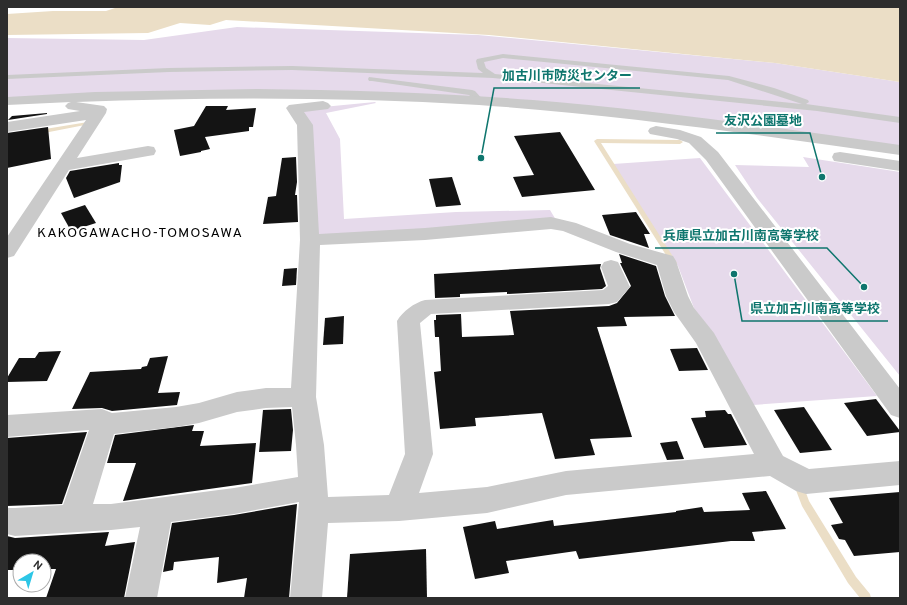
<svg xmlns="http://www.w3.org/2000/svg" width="907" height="605" viewBox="0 0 907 605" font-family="Overpass,'Noto Sans JP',sans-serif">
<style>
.green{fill:#e6daeb}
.water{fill:#ebdec6}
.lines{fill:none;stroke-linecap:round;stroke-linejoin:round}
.stream{fill:#ebdec6;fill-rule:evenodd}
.building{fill:#141414}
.service{fill:#cacaca;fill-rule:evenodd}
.minor{fill:#cacaca;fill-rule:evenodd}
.labels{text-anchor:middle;stroke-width:4;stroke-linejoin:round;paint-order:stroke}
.quarter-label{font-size:14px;letter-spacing:1px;fill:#000;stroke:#fff}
.leader{fill:none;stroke:#0f766e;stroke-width:1.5}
.callout-dot{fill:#0f766e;stroke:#fff;stroke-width:1.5}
.callout-label{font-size:13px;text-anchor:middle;font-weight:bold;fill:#0f766e;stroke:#fff;stroke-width:4;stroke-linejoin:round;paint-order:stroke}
</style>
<rect width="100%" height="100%" fill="#fff"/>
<!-- green -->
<g class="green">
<path d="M237 27 478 35 775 63 900 82V147L445 96 7 98V38L144 40Z"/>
<path d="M375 102 376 103 326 113 340 139 344 219 456 212 550 210 556 220 318 237 302 109Z"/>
<path d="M803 157 900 172V376L757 198 735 165 809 167Z"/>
<path d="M700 158 877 396 753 405 697 316 678 266 613 164Z"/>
</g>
<!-- water -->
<path class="water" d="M118 7H900V82L775 63 489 35 226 20 210 25 180 23 148 33 7 35V14L53 11H106Z"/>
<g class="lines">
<!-- stream -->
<g class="stream">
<path d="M88 122H90V124L39 134 36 132 39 130Z"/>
<path d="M597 139 680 140 683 142 680 144 601 143 677 263 676 264H672L671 263 594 141Z"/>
<path d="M799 481 802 482 809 501 856 577 870 594 871 598H860L848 583 802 506 794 485 796 482Z"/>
</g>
</g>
<!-- building -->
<g class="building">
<path d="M206 106H228L226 110 256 108 253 127H249V131L205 137 210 149 201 151V152L180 156 174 130 194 126Z"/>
<path d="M47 113V114L8 120 12 116Z"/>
<path d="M48 127 51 159 7 168V133Z"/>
<path d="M560 132 595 190 522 197 513 177 534 175 514 136Z"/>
<path d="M296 157 297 182 295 195H297L298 222 263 224 268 197 276 196 282 158Z"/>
<path d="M119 163V165H122L120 182 74 198 66 178 70 171Z"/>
<path d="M452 177 461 205 436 207 429 179Z"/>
<path d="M85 205 96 223 71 231 61 213Z"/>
<path d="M636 212 650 234H644L649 248 610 235 602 215Z"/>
<path d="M619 254 656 266 665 296 675 316 624 317 627 326 597 327 632 437 590 439 595 455 555 459 542 413 475 418 476 426 440 429 434 372 441 371 439 337H435L434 320H436V315L461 314 462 337 514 335 510 311 609 306 617 303 631 286 620 263H622Z"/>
<path d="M601 264 600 268 606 286 602 289 507 294V292L460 294V297L435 298 434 274Z"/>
<path d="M297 268 296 285 282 286 284 269Z"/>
<path d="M344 316 343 344 323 345 325 318Z"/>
<path d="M697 348 708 370 679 371 670 349Z"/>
<path d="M61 351 47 381 7 382V378L19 358H35L39 352Z"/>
<path d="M168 356 158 393 180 392 177 405 112 411 102 408 72 409 90 372 141 369 142 367 147 366 150 358Z"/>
<path d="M876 399 900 431V432L867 436 844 403Z"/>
<path d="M804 407 832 450 800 453 774 410Z"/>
<path d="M291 409 293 430 291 451 259 452 263 410Z"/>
<path d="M725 410 728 414H731L747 445 704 448 691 418 706 417 705 411Z"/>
<path d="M194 425 192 431H204L200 446 256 443 252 483 123 501 136 463H107L115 435Z"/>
<path d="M87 432 62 504 7 506V438Z"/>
<path d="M677 441 684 459 667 460 660 443Z"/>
<path d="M766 491 786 529 752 532 755 541H731L579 559 576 551 506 561 509 573 475 579 463 527 495 521 497 529 553 520 554 526 676 512V511L702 507 704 512 750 510 742 493Z"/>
<path d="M900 492V552L854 556 845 540 839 539 831 525 843 523 829 498Z"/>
<path d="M297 504 289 598H244L247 578 217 583 219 557 174 562 173 570 163 572 172 523 234 515Z"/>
<path d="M109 532 105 546 135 542 124 598H46L56 569H44V561H20V570H7V536L15 538Z"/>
<path d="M426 549 427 598H347L350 554Z"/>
</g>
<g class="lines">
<!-- service -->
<g class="service">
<path d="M503 54 729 76 774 88 808 100 809 102 806 104 900 117V123L817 111 493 78 292 70 169 72 7 79V75L169 68 292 66 483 73 478 69 476 61 477 59ZM503 58 728 80 802 104 495 74 486 68 484 62Z"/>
<path d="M369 77 472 90 475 91 484 101 480 104 477 103 469 95 372 81H369L368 79Z"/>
</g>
<!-- minor -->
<g class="minor">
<path d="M257 89C349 90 441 93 533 100 656 110 778 128 900 145V155C760 135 620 115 479 105 345 97 210 97 76 102L104 106 107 109 106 113 77 158 148 146 154 147 156 151 154 155 148 156 69 170 14 256 7 258V237L86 120 7 132V122L80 111 68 109 65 106 68 103 71 102 7 105V97L95 92Z"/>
<path d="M323 101 328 103 331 106 328 109 304 112 313 125 319 234 425 228 551 217 576 223 630 244 673 256 676 261 688 296 694 308 714 333 783 456 809 469 900 461V485L806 494 796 491 770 476 566 495 487 513 399 521 328 523 322 598H290L299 502 234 514 171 522 157 598H125L140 527 111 530 15 536 7 534V508H15L63 505 89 430 7 437V415L102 409 112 413 176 407 199 403 237 392 266 388H291L300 240 297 125 286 108 289 105ZM551 229 563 231 616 252 657 265 666 296 674 312 696 343 754 454 566 471 487 487 419 493 433 454 420 323 431 314 609 304 617 302 630 287 618 262 611 260 604 262 601 267 608 286 603 290 425 300C414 303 403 311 397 321L405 454 389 495 328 497 324 445 316 397 320 245 425 240ZM292 407 296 445 298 477 234 488 111 504H93L114 434 176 427 199 423 237 412 266 408Z"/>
<path d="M656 126 680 130 701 137 718 152 900 389V418L891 415 706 160 689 143 677 139 650 134 648 131 650 128Z"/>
<path d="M840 152 900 161V171L834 161 832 157 834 153Z"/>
</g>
</g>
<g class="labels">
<!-- quarter labels -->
<g class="quarter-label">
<text x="140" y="237">KAKOGAWACHO-TOMOSAWA</text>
</g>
</g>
<!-- callouts -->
<path class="leader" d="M481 158L494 88H640M822 177L810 133H716M864 287L827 248H655M734 274L742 321H888"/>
<g class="callout-dot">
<circle cx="481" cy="158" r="4"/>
<circle cx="822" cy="177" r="4"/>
<circle cx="864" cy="287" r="4"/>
<circle cx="734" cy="274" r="4"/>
</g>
<g class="callout-label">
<text x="567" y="80">加古川市防災センター</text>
<text x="763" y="125">友沢公園墓地</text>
<text x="741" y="240">兵庫県立加古川南高等学校</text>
<text x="815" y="313">県立加古川南高等学校</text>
</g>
<!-- border -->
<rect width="907" height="605" fill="none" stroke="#2d2d2d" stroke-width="16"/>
<!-- north arrow -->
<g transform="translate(32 573) rotate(38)"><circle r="19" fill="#ffffff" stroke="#ababab"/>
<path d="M0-3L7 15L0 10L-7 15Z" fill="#2dc6e6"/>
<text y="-6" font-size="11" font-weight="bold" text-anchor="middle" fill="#2d2d2d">N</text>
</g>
</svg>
